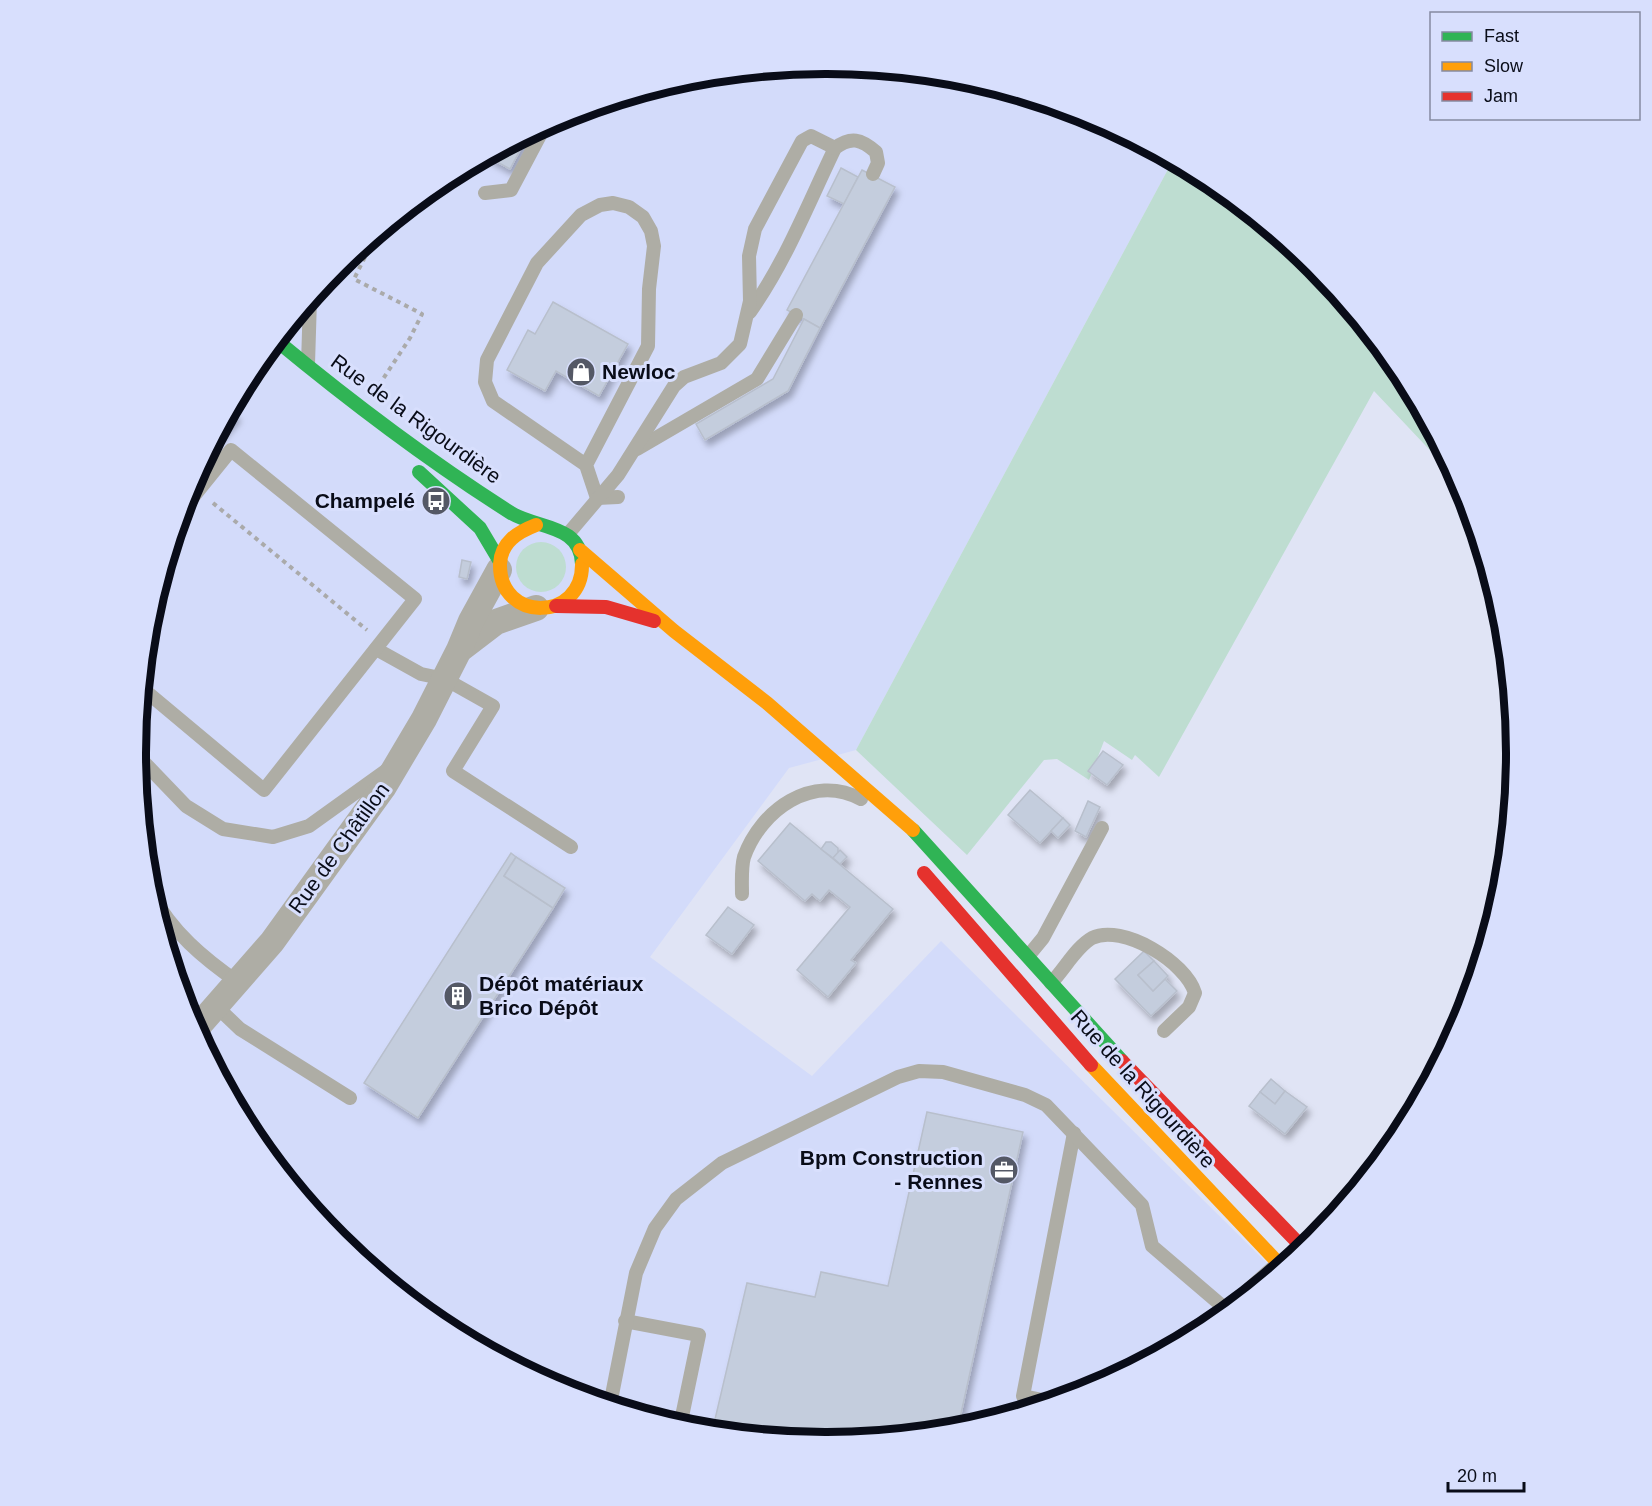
<svg xmlns="http://www.w3.org/2000/svg" width="1652" height="1506" viewBox="0 0 1652 1506" font-family="Helvetica,sans-serif">
<style>
.built{fill:#d3dbfa}
.green{fill:#beddd1}
.building{fill:#c4cddd;stroke:#b8bfcc;stroke-width:1.5;filter:url(#shadow)}
.lines{fill:none;stroke-linecap:round;stroke-linejoin:round}
.path{stroke:#aaa;stroke-width:4;stroke-dasharray:4.5 4.5;stroke-linecap:butt}
.lane{stroke:#aeada5;stroke-width:14}
.street{stroke:#aeada5;stroke-width:26}
.fast{stroke:#30b455;stroke-width:14}
.slow{stroke:#ff9f0a;stroke-width:14}
.jam{stroke:#e5322d;stroke-width:14}
.labels{text-anchor:middle;stroke-width:6;stroke-linejoin:round;paint-order:stroke}
.poi-label{font-size:21px;font-weight:bold;fill:#090c18;stroke:#d8dffd;text-anchor:start}
.street-label{font-size:21px;fill:#090c18;stroke:#d8dffd}
.rim{fill:none;stroke:#090c18;stroke-width:8}
</style>
<defs>
<filter id="shadow"><feDropShadow dx="3.5" dy="6" stdDeviation="3" flood-color="#0004"/></filter>
</defs>
<rect width="100%" height="100%" fill="#e0e4f5"/>
<!-- built -->
<path class="built" d="M826 63 961 76 1090 116 1173 160 856 750 789 768 650 957 812 1076 941 941 1276 1272 1209 1327 1090 1391 960 1430 826 1443 691 1430 562 1390 442 1327 338 1241 252 1136 188 1017 149 887 136 753 149 618 189 489 252 369 338 265 443 179 562 115 692 76Z"/>
<!-- green -->
<g class="green">
<path d="M1173 160C1264 208 1339 286 1399 368 1420 398 1441 447 1459 481L1374 391 1159 777 1135 755 1132 760 1104 741 1089 780 1057 759 1044 760 967 855 856 750Z"/>
<circle cx="541" cy="567" r="25"/>
</g>
<!-- building -->
<g class="building">
<path d="M529 133 510 169 486 156Z"/>
<path d="M841 168 858 177 844 204 827 196Z"/>
<path d="M862 170 895 187 820 328 787 310Z"/>
<path d="M553 302 628 344 599 396 556 371 545 391 507 370 528 330 535 334Z"/>
<path d="M804 319 820 328 788 391 705 440 696 424 773 379Z"/>
<path d="M231 410 237 415 212 444Z"/>
<path d="M462 560 471 562 467 579 459 577Z"/>
<path d="M1103 751 1123 765 1107 785 1088 771Z"/>
<path d="M1030 790 1063 818 1040 843 1008 815Z"/>
<path d="M1088 801 1100 807 1086 837 1075 831Z"/>
<path d="M1063 818 1070 825 1058 838 1051 831Z"/>
<path d="M790 823 893 909 851 960 856 963 828 997 797 970 850 907 829 890 820 901 812 894 805 901 758 861Z"/>
<path d="M826 842H831L838 848V853L833 858 821 849Z"/>
<path d="M840 850 847 857 840 864 833 858Z"/>
<path d="M511 853 516 857 504 876 553 908 418 1118 364 1083Z"/>
<path d="M516 857 565 888 553 908 504 876Z"/>
<path d="M728 907 754 925 732 954 706 935Z"/>
<path d="M1144 951 1154 961 1138 975 1153 991 1165 979 1177 991 1151 1016 1115 979Z"/>
<path d="M1154 961 1168 976 1153 991 1138 975Z"/>
<path d="M1271 1079 1285 1091 1275 1104 1260 1092Z"/>
<path d="M1285 1091 1307 1107 1285 1134 1249 1106 1260 1092 1275 1104Z"/>
<path d="M927 1112 1023 1132 958 1427 964 1429 826 1443 712 1432 747 1283 815 1297 821 1272 888 1286Z"/>
</g>
<g class="lines">
<!-- path -->
<g class="path">
<path d="M377 233 354 279 422 314 410 338 379 385"/>
<path d="M213 503 367 630"/>
</g>
<!-- lane -->
<g class="lane">
<path d="M485 193 511 190 546 124"/>
<path d="M750 312C786 261 808 204 835 148 851 136 861 139 876 152L878 163 873 174"/>
<path d="M308 364 310 299"/>
<path d="M637 449 757 379 796 315"/>
<path d="M586 465 648 346 649 289 654 246 651 231 643 217 629 207 613 203 600 205 581 215 537 263 487 360 485 382 493 401 586 465 597 498 618 497"/>
<path d="M568 534 618 475 674 386 684 377 721 363 740 344 750 301 749 256 755 229 802 141 811 136 835 148"/>
<path d="M376 649 421 674 445 679 493 706 453 771 571 847"/>
<path d="M142 688 264 790 415 599 231 450 181 512"/>
<path d="M136 754 186 806 223 829 273 837 309 826 387 770"/>
<path d="M151 893C172 932 203 958 239 983"/>
<path d="M742 894C742 882 741 868 744 857 761 810 812 773 861 799"/>
<path d="M1029 955 1043 938 1102 828"/>
<path d="M1051 983C1064 970 1076 947 1092 938 1122 923 1186 962 1195 993L1189 1007 1164 1031"/>
<path d="M217 1007 240 1029 350 1098"/>
<path d="M1238 1303 1239 1298 1279 1262"/>
<path d="M625 1321 699 1335 680 1426"/>
<path d="M1052 1402 1023 1396 1074 1133"/>
<path d="M610 1405 636 1273 655 1228 676 1199 722 1163 898 1077 919 1071 943 1072 1025 1095 1046 1105 1142 1205 1152 1246 1228 1311"/>
</g>
<!-- street -->
<g class="street">
<path d="M462 648 496 622 536 608"/>
<path d="M195 1030 272 942 383 788 424 719 459 650 471 621 499 570"/>
</g>
<!-- fast -->
<g class="fast">
<path d="M276 340C351 402 429 461 511 513 537 529 581 524 582 564"/>
<path d="M419 472 480 528 499 560"/>
<path d="M913 830 1122 1061"/>
</g>
<!-- slow -->
<g class="slow">
<path d="M536 525C518 532 501 542 500 564 499 623 583 622 582 564"/>
<path d="M580 550 674 631 767 703 913 830"/>
<path d="M1091 1065 1282 1267"/>
</g>
<!-- jam -->
<g class="jam">
<path d="M556 606 606 607 654 621"/>
<path d="M924 873 1091 1065"/>
<path d="M1122 1061 1304 1249"/>
</g>
</g>
<!-- icons -->
<defs>
<g id="shop-disc" transform="scale(1.5)"><circle r="9.5" fill="#545865" stroke="#d8dffd"/><path d="M-5-2.5h2.3a2.7 3.5 0 0 1 5.4 0H5L5.5 6h-11ZM-1.5-2.5h3a1.5 2.3 0 0 0-3 0Z" fill="#fff"/></g>
<g id="bus-disc" transform="scale(1.5)"><circle r="9.5" fill="#545865" stroke="#d8dffd"/><path d="M-5-6H5V4H4V6H2V4H-2V6H-4V4H-5ZM-3.5-4V0h7V-4ZM-3.5 1.2v1.5H-2V1.2ZM2 1.2v1.5H3.5V1.2Z" fill="#fff"/></g>
<g id="building-disc" transform="scale(1.5)"><circle r="9.5" fill="#545865" stroke="#d8dffd"/><path d="M-4-6H4V6H1V3H-1V6H-4ZM-2.5-4.3h1.7v1.8h-1.7ZM.8-4.3h1.7v1.8H.8ZM-2.5-1h1.7V.8h-1.7ZM.8-1h1.7V.8H.8Z" fill="#fff"/></g>
<g id="office-disc" transform="scale(1.5)"><circle r="9.5" fill="#545865" stroke="#d8dffd"/><path d="M-6-3h4V-5.5h4V-3h4V5H-6ZM-1-4.5V-3h2v-1.5ZM-6 0V1H6V0Z" fill="#fff"/></g>
</defs>
<g fill-rule="evenodd">
<use href="#shop-disc" x="581" y="372"/>
<use href="#bus-disc" x="436" y="501"/>
<use href="#building-disc" x="458" y="996"/>
<use href="#office-disc" x="1004" y="1170"/>
</g>
<g class="labels">
<!-- poi labels -->
<g class="poi-label">
<text x="602" y="379">Newloc</text>
<text x="415" y="508" text-anchor="end">Champelé</text>
<text x="479" y="991">Dépôt matériaux<tspan x="479" dy="24">Brico Dépôt</tspan></text>
<text x="983" y="1165" text-anchor="end">Bpm Construction<tspan x="983" dy="24">- Rennes</tspan></text>
</g>
<!-- street labels -->
<g class="street-label">
<text transform="translate(416 419) rotate(36)" y="7">Rue de la Rigourdière</text>
<text transform="translate(339 848) rotate(-54)" y="7">Rue de Châtillon</text>
<text transform="translate(1143 1089) rotate(48)" y="7">Rue de la Rigourdière</text>
</g>
</g>
<!-- crop -->
<path d="M0 0H1652V1506H0ZM825 74H827A679 679 0 0 1 1506 753V753A679 679 0 0 1 827 1432H825A679 679 0 0 1 146 753V753A679 679 0 0 1 825 74Z" fill="#d8dffd" fill-rule="evenodd"/>
<path class="rim" d="M825 74H827A679 679 0 0 1 1506 753V753A679 679 0 0 1 827 1432H825A679 679 0 0 1 146 753V753A679 679 0 0 1 825 74Z"/>
<!-- legend -->
<rect x="1430" y="12" width="210" height="108" fill="#d8dffd" stroke="#858ba1" stroke-width="1.5"/>
<rect x="1442" y="32" width="30" height="9" fill="#30b455" stroke="#858ba1" stroke-width="1.5"/>
<text x="1484" y="42" font-size="18" fill="#090c18">Fast</text>
<rect x="1442" y="62" width="30" height="9" fill="#ff9f0a" stroke="#858ba1" stroke-width="1.5"/>
<text x="1484" y="72" font-size="18" fill="#090c18">Slow</text>
<rect x="1442" y="92" width="30" height="9" fill="#e5322d" stroke="#858ba1" stroke-width="1.5"/>
<text x="1484" y="102" font-size="18" fill="#090c18">Jam</text>
<!-- scale -->
<path d="M1448 1482v9h76v-9" fill="none" stroke="#090c18" stroke-width="3"/>
<text x="1457" y="1482" font-size="18" fill="#090c18" stroke="#d8dffd" stroke-width="4.5" paint-order="stroke">20 m</text>
</svg>
